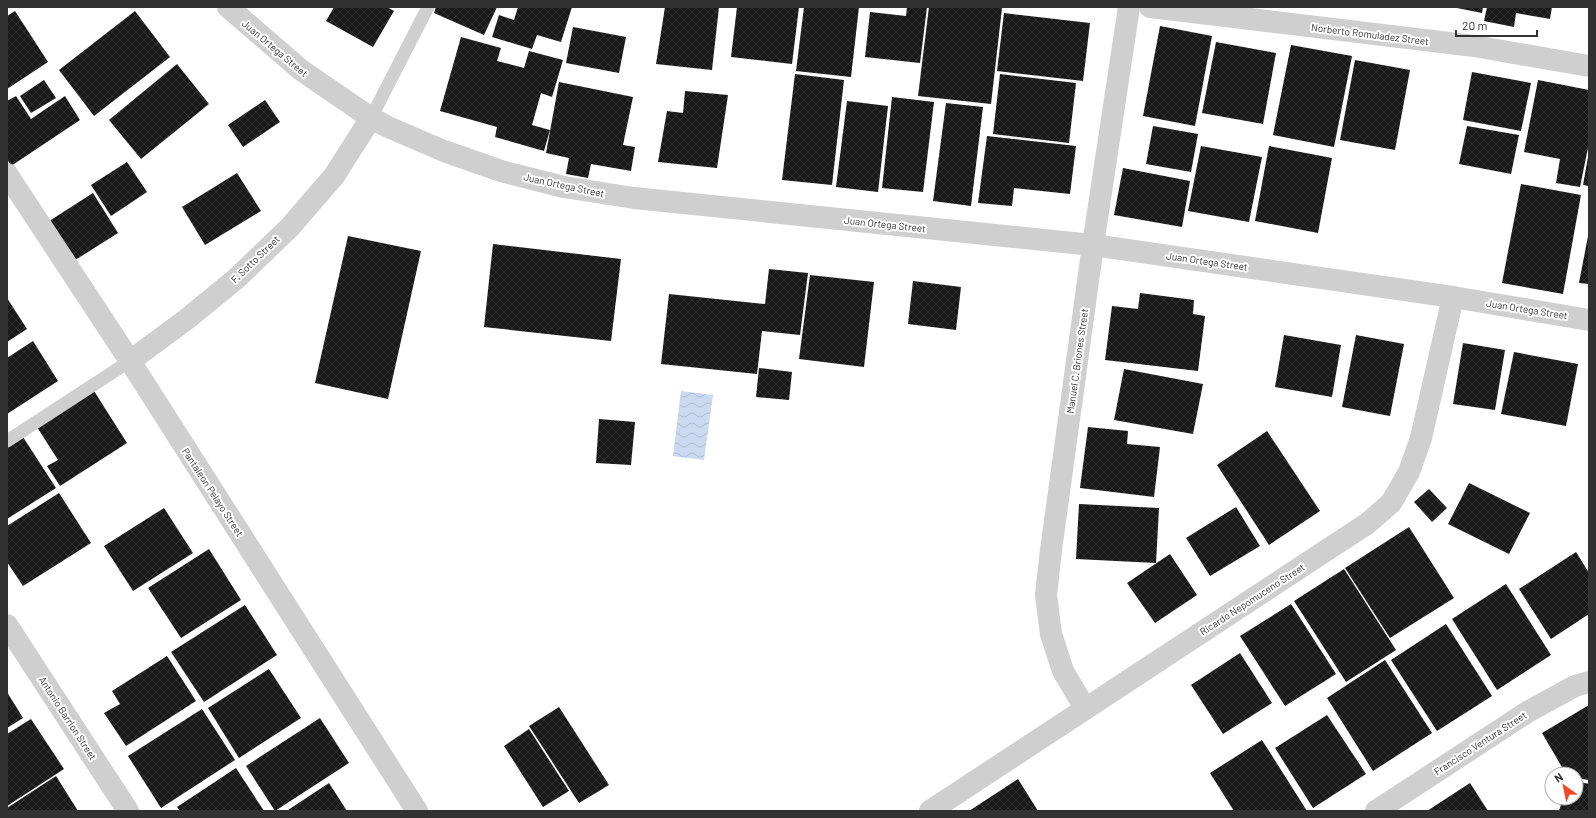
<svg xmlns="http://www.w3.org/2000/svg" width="1596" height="818" viewBox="0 0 1596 818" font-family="Barlow,sans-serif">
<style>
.water{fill:url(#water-waves)}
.building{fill:url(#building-cross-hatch)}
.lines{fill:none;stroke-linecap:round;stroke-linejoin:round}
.lane{stroke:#cfcfcf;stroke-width:13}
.street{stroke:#cfcfcf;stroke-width:22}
.labels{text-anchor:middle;stroke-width:4;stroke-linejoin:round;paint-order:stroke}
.street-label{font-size:10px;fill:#323232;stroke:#fff}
</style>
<defs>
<pattern id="water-waves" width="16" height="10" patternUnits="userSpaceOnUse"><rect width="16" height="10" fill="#cbdaf0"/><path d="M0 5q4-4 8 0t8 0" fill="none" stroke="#afbcce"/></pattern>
<pattern id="building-cross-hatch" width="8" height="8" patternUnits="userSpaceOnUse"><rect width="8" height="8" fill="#191919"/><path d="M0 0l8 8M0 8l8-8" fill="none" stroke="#323232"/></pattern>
</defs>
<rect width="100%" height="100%" fill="#fff"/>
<!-- water -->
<path class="water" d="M681 391 713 395 704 460 673 456Z"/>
<!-- building -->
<g class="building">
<path d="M334 7H387L394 11 373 47 326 21Z"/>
<path d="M436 7H497L484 35 434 13Z"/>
<path d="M518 7H572L561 42 537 35 532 49 492 37 499 15 514 20Z"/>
<path d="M665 7H719L712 70 656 64Z"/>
<path d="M737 7H799L792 64 731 57Z"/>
<path d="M804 7H859L851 77 796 71Z"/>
<path d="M907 7H927L920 63 865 57 870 12 906 16Z"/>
<path d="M929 7 1002 8 991 104 918 96Z"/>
<path d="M1452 7H1483L1482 13Z"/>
<path d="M1487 7H1552L1550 19 1516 13 1514 27 1484 21Z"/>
<path d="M15 11 48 62 7 89V16Z"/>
<path d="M135 11 170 57 94 116 59 70Z"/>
<path d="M1004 13 1090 23 1083 81 997 71Z"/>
<path d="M1160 26 1212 36 1195 126 1143 116Z"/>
<path d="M573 27 626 37 619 73 566 63Z"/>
<path d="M461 37 501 48 497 61 524 68 529 51 563 60 552 97 541 93 532 125 550 130 544 151 495 137 497 127 440 111Z"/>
<path d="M1216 42 1276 53 1263 124 1202 113Z"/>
<path d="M1291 45 1352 56 1334 147 1273 135Z"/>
<path d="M1355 60 1410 70 1395 150 1340 140Z"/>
<path d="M177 64 209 104 141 159 109 120Z"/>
<path d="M1472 72 1531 83 1521 131 1463 120Z"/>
<path d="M795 74 844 80 832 185 782 180Z"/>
<path d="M1000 74 1076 83 1069 143 993 134Z"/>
<path d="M44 80 56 98 31 113 20 96Z"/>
<path d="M1538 80 1589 90V143L1580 187 1556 183 1560 159 1524 152Z"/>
<path d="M559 82 633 97 623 145 635 147 631 171 591 164 588 178 566 174 569 158 546 153Z"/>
<path d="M685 91 728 95 717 168 658 162 667 111 683 113Z"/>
<path d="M16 96 31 119 65 96 80 120 11 166 7 159V101Z"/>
<path d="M892 97 934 102 923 192 882 188Z"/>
<path d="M265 100 280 122 243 147 228 125Z"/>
<path d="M847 101 888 106 878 192 836 187Z"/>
<path d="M946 103 983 107 971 206 933 201Z"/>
<path d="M1153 126 1198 134 1191 172 1146 164Z"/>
<path d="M1467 126 1519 135 1511 174 1459 164Z"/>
<path d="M987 136 1076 146 1070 194 1014 188 1012 206 978 203Z"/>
<path d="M1201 146 1262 157 1249 222 1188 211Z"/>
<path d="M1269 146 1332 158 1318 233 1255 221Z"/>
<path d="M1588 157H1589V186L1583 185Z"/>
<path d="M127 162 147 192 111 216 91 185Z"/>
<path d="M1123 168 1190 181 1182 227 1114 215Z"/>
<path d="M237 173 261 211 205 245 182 207Z"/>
<path d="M1521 184 1581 195 1563 294 1502 283Z"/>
<path d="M93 193 118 233 69 264 43 225Z"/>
<path d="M348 236 421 251 388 399 315 383Z"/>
<path d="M1588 236H1589V284L1579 283Z"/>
<path d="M493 244 621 259 611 341 484 327Z"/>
<path d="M769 269 808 273 800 335 762 331 757 374 661 364 669 294 765 304Z"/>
<path d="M810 275 874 282 864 367 799 359Z"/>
<path d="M913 281 961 287 956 330 908 324Z"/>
<path d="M1140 293 1194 300 1193 314 1205 316 1198 371 1105 360 1112 306 1138 309Z"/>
<path d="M7 298 27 329 7 342Z"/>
<path d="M1284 335 1341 345 1332 397 1275 387Z"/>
<path d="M1356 335 1404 344 1390 416 1342 407Z"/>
<path d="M33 341 58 381 7 414V358Z"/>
<path d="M1463 343 1505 350 1495 410 1453 404Z"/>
<path d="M1514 352 1578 364 1566 426 1501 414Z"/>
<path d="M759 368 792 372 789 400 756 397Z"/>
<path d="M1124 369 1203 384 1193 434 1114 420Z"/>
<path d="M94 391 127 443 60 486 47 466 58 460 37 427Z"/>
<path d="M599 419 635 422 631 465 596 463Z"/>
<path d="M1088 427 1128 431 1127 444 1160 447 1154 497 1080 488Z"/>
<path d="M1267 431 1320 511 1269 545 1217 465Z"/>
<path d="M23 437 56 488 7 519V447Z"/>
<path d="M1469 483 1530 513 1509 554 1448 524Z"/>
<path d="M1429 489 1447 508 1432 522 1414 502Z"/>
<path d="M59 493 91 543 23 586 7 562V526Z"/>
<path d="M1079 504 1159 508 1156 563 1076 559Z"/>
<path d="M1236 507 1260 546 1210 576 1186 538Z"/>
<path d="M164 508 193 553 133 591 104 546Z"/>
<path d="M1409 527 1454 598 1390 638 1345 568Z"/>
<path d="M209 549 241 600 181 638 148 588Z"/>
<path d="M1576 552 1589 573V614L1551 639 1519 589Z"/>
<path d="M1170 554 1197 595 1155 623 1127 583Z"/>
<path d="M1344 569 1396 650 1346 682 1294 601Z"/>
<path d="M1506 584 1551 655 1497 690 1452 619Z"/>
<path d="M1291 604 1336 674 1285 706 1240 636Z"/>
<path d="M245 605 277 655 204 702 171 652Z"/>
<path d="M1446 624 1492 696 1437 731 1391 660Z"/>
<path d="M1240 653 1272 703 1223 734 1191 685Z"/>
<path d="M167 656 196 701 126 746 104 713 120 704 112 691Z"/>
<path d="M1385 660 1432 733 1373 771 1327 698Z"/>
<path d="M269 669 301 718 239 758 208 708Z"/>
<path d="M7 692 23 718 7 728Z"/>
<path d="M1589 705V780L1576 778V774H1566L1542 733Z"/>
<path d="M559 707 609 785 579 803 529 726Z"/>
<path d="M202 709 235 760 161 808 128 756Z"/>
<path d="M1327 715 1366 774 1313 808 1275 748Z"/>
<path d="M320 718 349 763 275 811 246 766Z"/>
<path d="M31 719 64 769 7 806V734Z"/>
<path d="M529 729 569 791 543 807 504 746Z"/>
<path d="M1262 740 1307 811H1234L1210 773Z"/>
<path d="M236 768 264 811H180L177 807Z"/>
<path d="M56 776 78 811H7V808Z"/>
<path d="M1018 779 1038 811H969Z"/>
<path d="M1576 781 1589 784V811H1559L1563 798H1576Z"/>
<path d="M329 783 347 811H288V810Z"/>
<path d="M1470 783 1488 811H1427Z"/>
</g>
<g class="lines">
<!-- lane -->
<g class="lane">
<path d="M371 118 428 7"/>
<path d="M7 441 130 361"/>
</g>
<!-- street -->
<g class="street">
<path d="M228 7 301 70 371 118 388 127 444 151 501 171 564 187 634 198 1093 245 1453 297 1589 320"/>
<path d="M1150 7 1474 46 1589 66"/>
<path d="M7 174 130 361 417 811"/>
<path d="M130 361 187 319 237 278 290 227 334 176 371 118"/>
<path d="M7 625 128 811"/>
<path d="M1085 708 1063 671 1051 634 1046 595 1051 550 1093 245 1129 7"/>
<path d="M930 811 1368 523 1391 503 1409 472 1421 438 1453 297"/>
<path d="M1376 811 1529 711 1575 686 1589 682"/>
</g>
</g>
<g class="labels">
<!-- street labels -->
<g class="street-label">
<text transform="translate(1370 34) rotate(7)" y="4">Norberto Romuladez Street</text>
<text transform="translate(275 48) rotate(40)" y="4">Juan Ortega Street</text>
<text transform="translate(564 185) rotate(12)" y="4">Juan Ortega Street</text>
<text transform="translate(885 224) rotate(6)" y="4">Juan Ortega Street</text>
<text transform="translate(255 259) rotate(-44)" y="4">F. Sotto Street</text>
<text transform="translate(1207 261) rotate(8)" y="4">Juan Ortega Street</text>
<text transform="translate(1527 309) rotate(9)" y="4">Juan Ortega Street</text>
<text transform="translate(1077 361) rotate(-82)" y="4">Manuel C. Briones Street</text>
<text transform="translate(213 492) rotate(57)" y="4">Pantaleon Pelayo Street</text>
<text transform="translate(1252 599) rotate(-33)" y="4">Ricardo Nepomuceno Street</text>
<text transform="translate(68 718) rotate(57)" y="4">Antonio Barrion Street</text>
<text transform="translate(1480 743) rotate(-33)" y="4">Francisco Ventura Street</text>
</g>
</g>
<!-- border -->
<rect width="1596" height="818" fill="none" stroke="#323232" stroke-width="16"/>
<!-- north arrow -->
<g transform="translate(1564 786) rotate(327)"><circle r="19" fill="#ffffff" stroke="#adadad"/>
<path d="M0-3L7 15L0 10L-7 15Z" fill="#f44529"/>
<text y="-6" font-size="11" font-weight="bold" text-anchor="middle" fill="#323232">N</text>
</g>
<!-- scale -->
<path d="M1456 30v6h81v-6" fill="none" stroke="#323232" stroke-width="2"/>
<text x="1462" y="30" font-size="12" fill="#323232" stroke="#ffffff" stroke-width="3" paint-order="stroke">20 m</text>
</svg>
